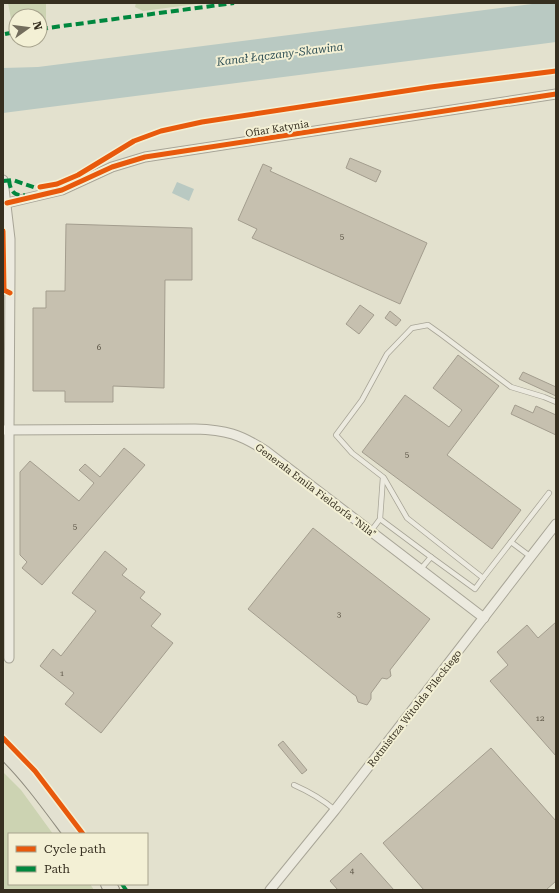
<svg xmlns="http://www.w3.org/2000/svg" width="559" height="893" viewBox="0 0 559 893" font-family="'Roboto Serif',serif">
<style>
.green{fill:#ccd3b2}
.water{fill:#b9c9c2}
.building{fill:#c6c0af;stroke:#a39d8e}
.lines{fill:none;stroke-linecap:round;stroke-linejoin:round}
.service-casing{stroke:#a8a597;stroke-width:6}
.minor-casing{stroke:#a8a597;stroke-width:11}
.primary-casing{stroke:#8e8b7e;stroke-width:16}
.service{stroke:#eceadf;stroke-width:4.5}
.minor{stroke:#eceadf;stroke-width:9}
.primary{stroke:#e3e1d1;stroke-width:14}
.quiet{stroke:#00873e;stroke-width:4;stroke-dasharray:8 4;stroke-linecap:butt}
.cycleway-casing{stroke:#f3f0d5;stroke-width:8}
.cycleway{stroke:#e8590c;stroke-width:5}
.labels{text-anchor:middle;stroke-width:4;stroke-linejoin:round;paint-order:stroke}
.number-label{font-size:8px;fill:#5a5344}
.street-label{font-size:10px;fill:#362f20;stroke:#f3f0d5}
.water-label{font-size:11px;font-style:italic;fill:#305055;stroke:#f3f0d5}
</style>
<rect width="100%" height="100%" fill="#e3e1ce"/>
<!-- green -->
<g class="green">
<path d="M8 3H46V26L40 27V16H16V29H13Z"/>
<path d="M136 3H204L143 11 135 7Z"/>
<path d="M3 772 21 790 53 834H9V884H90L94 890H3Z"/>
</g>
<!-- water -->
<g class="water">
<path d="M540 3H556V42L3 113V68L38 67Z"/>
<path d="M177 182 194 189 189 201 172 193Z"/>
</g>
<!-- building -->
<g class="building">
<path d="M350 158 381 171 376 182 346 168Z"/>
<path d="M263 164 272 168 270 171 427 243 400 304 252 238 257 229 238 220Z"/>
<path d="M66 224 192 228V280H165L164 388 113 386V402H65V391H33V308H46V291H65Z"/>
<path d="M360 305 374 315 359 334 346 324Z"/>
<path d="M390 311 401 320 396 326 385 318Z"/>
<path d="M458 355 499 386 447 455 521 510 492 549 362 452 405 395 449 427 462 410 433 388Z"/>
<path d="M523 372 556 387V396L519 379Z"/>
<path d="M515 405 533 413 536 406 556 415V435L511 414Z"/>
<path d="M124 448 145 465 42 585 22 568 27 562 20 555V472L30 461 79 501 94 483 79 470 85 464 100 477Z"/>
<path d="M313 528 430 619 390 670 391 676 387 679 382 678 371 693V699L367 705 358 702 356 696 353 694 248 609Z"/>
<path d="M105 551 127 569 122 575 145 592 140 598 161 614 151 626 173 643 101 733 65 704 74 693 40 666 53 649 61 656 96 611 72 593Z"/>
<path d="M556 622V756L490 681 508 665 497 652 527 625 538 638Z"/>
<path d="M283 741 307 770 302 774 278 745Z"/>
<path d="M491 748 556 821V881L546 890H424L383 843Z"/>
<path d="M361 853 394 890H338L330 881Z"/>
</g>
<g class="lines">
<!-- service casing -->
<g class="service-casing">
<g id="service">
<path d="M384 478 407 518 483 578 475 589 431 557"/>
<path d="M380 519 431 557 420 570"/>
<path d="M371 531 380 519 383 477 352 453 336 435 362 400 387 354 412 328 428 325 442 335 511 387 544 397 556 402"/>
<path d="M511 542 531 557"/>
<path d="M483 578 549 493"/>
<path d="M294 785C310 792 322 799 335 810"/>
</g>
</g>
<!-- minor casing -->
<g class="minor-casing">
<g id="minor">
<path d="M3 180 10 239V270L9 430V658"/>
<path d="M7 203 62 190 112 167 145 157 556 94"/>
<path d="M3 430 195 429C226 430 240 434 266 451L484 618"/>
<path d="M270 890 335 810 556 524"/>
</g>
</g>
<!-- primary casing -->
<g class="primary-casing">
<g id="primary">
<path d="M3 751C29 776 50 806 71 834"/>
<path d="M108 884 112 890"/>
</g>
</g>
<!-- service -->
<use href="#service" class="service"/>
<!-- minor -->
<use href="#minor" class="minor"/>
<!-- primary -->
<use href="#primary" class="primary"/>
<!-- quiet -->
<g class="quiet">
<path d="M40 29 234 3"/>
<path d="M5 34 16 32"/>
<path d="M9 180C10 190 14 197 25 195"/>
<path d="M3 181 13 180 36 188 40 187"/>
<path d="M122 884 126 890"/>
</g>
<!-- cycleway casing -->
<g class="cycleway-casing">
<g id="cycleway">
<path d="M40 187 57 184 78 175 134 141 161 131 202 122 431 87 556 71"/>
<path d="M7 203 62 190 112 167 145 157 556 94"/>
<path d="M3 231 4 290 10 293"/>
<path d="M3 738 35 771 83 834"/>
</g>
</g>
<!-- cycleway -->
<use href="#cycleway" class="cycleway"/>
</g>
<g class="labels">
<!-- number labels -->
<g class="number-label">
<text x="342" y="239">5</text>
<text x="99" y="350">6</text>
<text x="407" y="457">5</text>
<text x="75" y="529">5</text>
<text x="339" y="617">3</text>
<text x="62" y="676">1</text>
<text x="540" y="721">12</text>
<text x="352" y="874">4</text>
</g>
<!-- street labels -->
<g class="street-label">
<text transform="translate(277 128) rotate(-9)" y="4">Ofiar Katynia</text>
<text transform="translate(316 490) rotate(37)" y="4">Generała Emila Fieldorfa "Nila"</text>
<text transform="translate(414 708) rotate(-52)" y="4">Rotmistrza Witolda Pileckiego</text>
</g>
<!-- water labels -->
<g class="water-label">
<text transform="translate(280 54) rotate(-7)" y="4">Kanał Łączany-Skawina</text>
</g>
</g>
<!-- border -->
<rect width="559" height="893" fill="none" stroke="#362f20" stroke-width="8"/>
<!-- legend -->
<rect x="8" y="833" width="140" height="52" fill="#f3f0d5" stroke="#a7a38d"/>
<rect x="16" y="846" width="20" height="6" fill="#e8590c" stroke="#a7a38d"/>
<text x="44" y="853" font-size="12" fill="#362f20">Cycle path</text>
<rect x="16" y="866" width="20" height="6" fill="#00873e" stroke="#a7a38d"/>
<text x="44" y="873" font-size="12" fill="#362f20">Path</text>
<!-- north arrow -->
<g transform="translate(28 28) rotate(76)"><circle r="19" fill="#f3f0d5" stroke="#a7a38d"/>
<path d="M0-3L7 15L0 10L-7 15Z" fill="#736d5d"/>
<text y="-6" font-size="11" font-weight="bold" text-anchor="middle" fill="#362f20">N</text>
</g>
</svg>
